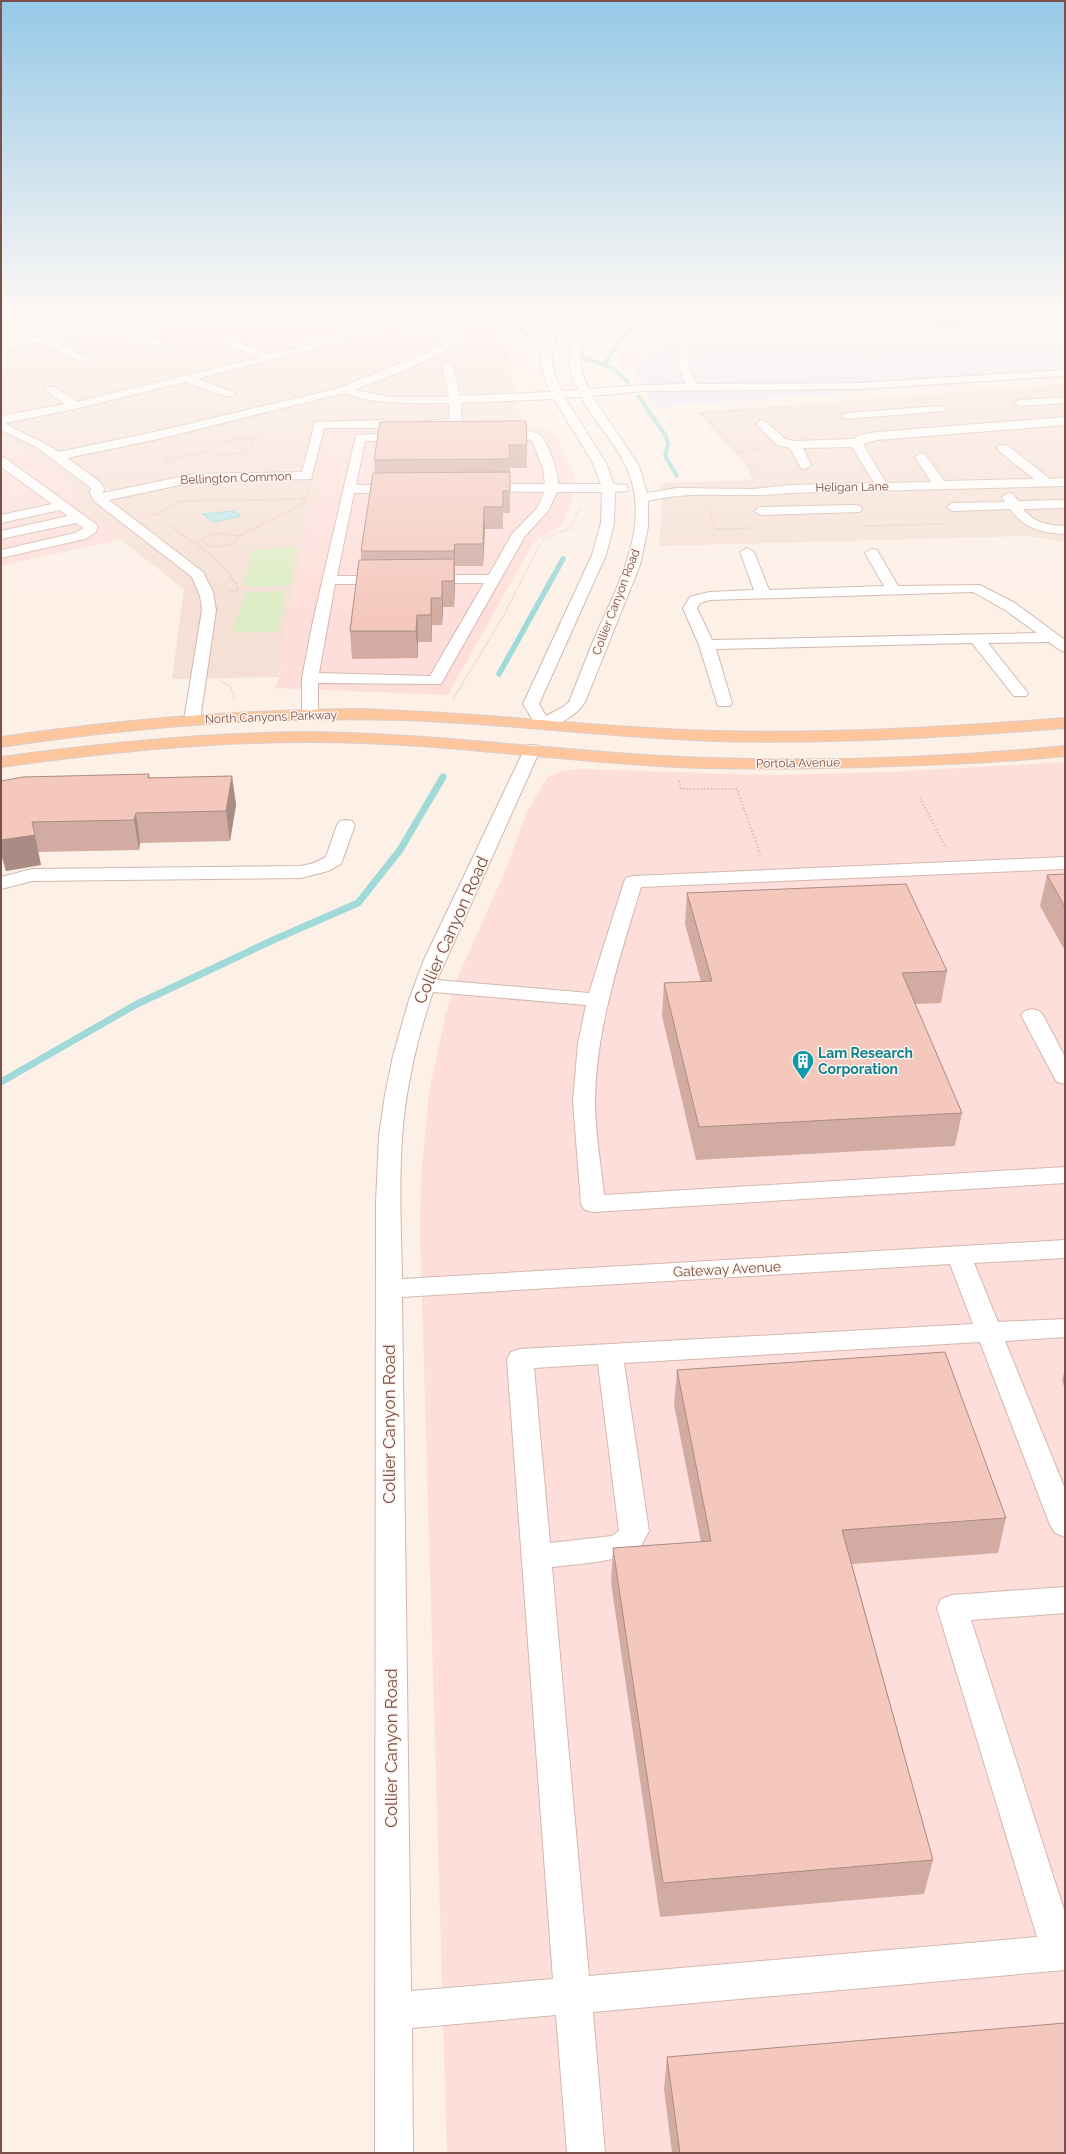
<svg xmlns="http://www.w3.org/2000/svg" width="1066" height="2154" viewBox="0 0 1066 2154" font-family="Raleway,sans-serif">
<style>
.residential{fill:#f5e0d5}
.commercial{fill:#fededa}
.education{fill:#ede3fa}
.green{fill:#dcecc4}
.water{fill:#bae8e6;stroke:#a0dad8}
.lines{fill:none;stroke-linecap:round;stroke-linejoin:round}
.stream-far2{stroke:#a0dad8;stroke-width:4}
.stream-far1{stroke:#a0dad8;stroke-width:5.5}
.stream{stroke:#a0dad8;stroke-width:7}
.minor-casing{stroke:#d2b8ae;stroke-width:2}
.major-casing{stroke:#d9cecc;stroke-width:2}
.path-far1{stroke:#d9aaa0;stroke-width:1.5;stroke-dasharray:0.5 1.5;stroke-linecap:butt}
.path{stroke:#d9aaa0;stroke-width:2;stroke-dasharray:1 2.5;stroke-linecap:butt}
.minor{fill:#fff;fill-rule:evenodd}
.major{fill:#fec69d;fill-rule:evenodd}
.wall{fill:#d2aca3}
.shaded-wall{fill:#ab8c84}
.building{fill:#f4c8bd;stroke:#ab8c84}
.labels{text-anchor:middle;stroke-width:3;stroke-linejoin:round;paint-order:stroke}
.far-street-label{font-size:12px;fill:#78514a;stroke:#fff5ee}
.culture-label{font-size:14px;font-weight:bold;fill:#0d838f;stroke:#fff5ee;text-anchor:start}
.street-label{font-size:14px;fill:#78514a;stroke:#fff5ee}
.near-street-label{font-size:17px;fill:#78514a;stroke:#fff5ee}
</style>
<rect width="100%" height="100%" fill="#fdf0e7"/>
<!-- residential -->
<g class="residential">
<path d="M469 312 506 337 514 392 523 427 330 428 285 632 279 677 172 679 184 589 71 501 77 490 20 448 1 446V313Z"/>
<path d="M1065 384V543L1031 536 659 546 662 503 660 483 753 480 745 464 697 412Z"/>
</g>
<!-- commercial -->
<g class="commercial">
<path d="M523 427H540L552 432 557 437 574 475V496L561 526 536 540 524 559 448 695 275 688 279 677 285 632 330 428Z"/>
<path d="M1 446 20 448 78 490 72 501 121 539 1 566Z"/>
<path d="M1065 762V2153H447L420 1231 421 1179 429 1092 446 1013 457 979 506 869 527 811 547 778 559 772 577 769 776 775 891 772Z"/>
</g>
<!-- education -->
<path class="education" d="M691 312H1065V376L655 407 634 371Z"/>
<!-- green -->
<g class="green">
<path d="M613 312H644C630 320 619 330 603 333V328Z"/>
<path d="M297 547 290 585 252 587 244 584 252 550Z"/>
<path d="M285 591 279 631 238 633 232 631 246 592Z"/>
</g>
<!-- water -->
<path class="water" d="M233 511 241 516 214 522 202 514Z"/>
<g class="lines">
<!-- stream-far2 -->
<g class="stream-far2">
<path d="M501 312 529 336"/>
<path d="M582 357 613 368 628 382"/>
<path d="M605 364 618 343 647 312"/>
<path d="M638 396 666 436 668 445 665 456 677 476"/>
</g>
<!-- stream-far1 -->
<path class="stream-far1" d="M499 674 563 559"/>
<!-- stream -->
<path class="stream" d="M1 1082 135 1005 271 941 358 903 400 850 443 777"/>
<!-- minor casing -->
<g class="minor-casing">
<g id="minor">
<path d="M80 312H93L114 323 171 312H194L189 315 131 326 165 344 166 346 165 348 161 349 120 328 54 340 87 358 88 360 83 363 42 342 9 348 4 345 5 343 24 339 1 326V319L36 337 102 325Z"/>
<path d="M244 312H258L274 321 273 323H265Z"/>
<path d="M407 312H428L397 320 448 334 453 343 452 348 403 371 354 390 391 397H449L442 365 447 362 452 365 460 396 551 392C534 360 540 341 560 312H570C551 341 545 360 562 391L578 390C562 360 572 339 588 312H598C583 339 573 360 589 389L643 385 686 384 679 368 680 342 720 312H732L690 343 689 368 697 384 860 383 1065 370V376L860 389 643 391 592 396 639 466 647 493 677 488 752 489 789 485 874 483 852 447 803 448 811 465 805 469 801 468 790 448 777 445 756 424 762 420 766 422 785 439 795 441 853 439 860 435 877 432 1065 417V425L877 440 863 444 886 483 931 482 915 457 921 453 925 454 944 481 1034 479 999 451 997 448 999 445H1007L1050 479 1065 478V486L789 493C742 499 694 489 648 501V527L640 565 585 702C577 715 553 731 537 727L523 704 592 555 601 523 602 492H557L548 511 525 536 441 684 318 683V714L316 717H304L302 714V678L313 621 356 435 409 432 415 436 409 440 365 441 356 485H400L406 489 400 493H354L337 576H386L391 577 393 580 391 583 386 584H335L319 673 430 676 484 583H424L419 582 417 579 419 576 424 575H489L512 534 538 507 544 492 475 491 474 488 475 485 480 484H545L543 468 532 441C521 434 498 445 491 436L493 433C505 430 532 427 542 437 546 442 549 450 552 457 555 466 558 475 558 484H601L593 463 554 399 461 403 462 423 460 425 428 427 424 425 422 423 424 421 450 419 449 403C413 403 378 405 343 393L163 438 67 458 100 482 104 488 103 493 194 474 302 472 315 422 384 420 390 424 384 428H324L311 479 194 482 109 500 203 572 213 592 216 610 200 720 198 723H186L184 720 202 610 200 596 192 577 94 501 90 493 91 488 36 447 1 430V416L65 404 47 391 45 389 47 387H55L77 402 261 357 227 346 226 344 227 342C243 338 259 356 274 353 319 346 362 322 407 312ZM385 323 440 338 442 346 339 388 163 430 59 452C42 440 22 434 5 423L75 409 185 382 225 396H233L235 394 233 392 197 379 315 348ZM581 397C594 421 614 441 626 466 653 523 618 584 595 637 586 658 578 680 569 702L563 707 546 716 539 704 606 555 614 523 615 492 627 491 628 488 627 485 614 484 606 463 565 398Z"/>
<path d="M1065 397V403L1020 406 1014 403 1020 400Z"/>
<path d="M939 406 943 407 945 409 943 411 847 419 841 416 847 413Z"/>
<path d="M1 457 5 458 96 524 98 527 95 533 85 539 1 558V550L75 533 84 528 76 523 1 539V531L68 516 60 510 1 523V515L52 504 1 467Z"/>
<path d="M1008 493 1013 494 1018 501 1065 500V508L1023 509C1035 523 1047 525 1065 526V534C1041 533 1025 529 1010 509L953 511 946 507 953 503 1005 502 1002 497Z"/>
<path d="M855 505 860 506 862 509 860 512 761 515 754 511 761 507Z"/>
<path d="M747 548 754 552 769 590 884 586 865 553 872 549 877 550 898 586 980 585 1015 603 1065 640V652L1060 650 1049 642 988 643 1028 693 1026 696H1014L972 643 716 649 732 703 730 706H718L699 645 683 608 690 597 709 592 754 590 740 552ZM973 592 1005 610 1037 633 712 640 697 608 700 603 710 600Z"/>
<path d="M532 745 538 746 540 750 437 980 589 993 624 882 626 878 633 876 1065 857V869L641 887C620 957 596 1027 595 1101 595 1133 601 1164 604 1195L1065 1167V1183L593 1212 585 1210 581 1204 573 1101 578 1044 586 1005 433 992C419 1032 409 1074 404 1116 398 1170 401 1225 402 1279L1065 1240V1258L974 1263 998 1322 1065 1319V1337L1005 1341 1065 1489V1537L1055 1533 1050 1525 980 1342 624 1363 649 1531 639 1550C611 1563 583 1563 552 1567L589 1976 1037 1937 937 1608 941 1599 952 1595 1065 1587V1613L971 1620 1065 1913V1970L593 2012 605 2153H567L556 2015 412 2028 413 2153H375L376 1202 379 1136 385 1095 393 1056 409 1000 423 962 524 750 526 746ZM950 1264 973 1324 520 1349 511 1352 507 1359 553 1979 411 1991 402 1297ZM598 1364 619 1531 612 1536 550 1543 534 1368Z"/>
<path d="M346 820 352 821 355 825 341 864 328 871 301 878 32 881 1 889V877L32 869 301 866 314 863 326 857 337 825 340 821Z"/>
<path d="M1032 1009 1039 1011 1043 1015 1065 1057V1084L1057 1082 1054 1077 1021 1015 1025 1011Z"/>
</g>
</g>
<!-- major casing -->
<g class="major-casing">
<g id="major">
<path d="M352 709C474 711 595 728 717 731 833 734 949 727 1065 718V728C949 737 833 744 717 741 612 738 507 723 402 720 267 716 134 727 1 747V737C118 720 234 710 352 709Z"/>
<path d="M304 732C424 733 541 749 660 756 792 763 933 759 1065 746V756C997 763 930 765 862 767 794 769 726 770 658 766 540 759 423 741 305 742 203 742 102 753 1 767V757C102 743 203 733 304 732Z"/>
</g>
</g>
<!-- path-far1 -->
<g class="path-far1">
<path d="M1044 312 1041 314 1064 329"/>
<path d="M970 318 1030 330"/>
<path d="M939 329 972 335 1065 329"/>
<path d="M953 331 998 312"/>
<path d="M870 359 925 335"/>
<path d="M772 408 791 407 813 424H811"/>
<path d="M738 451 702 413 749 410"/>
<path d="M239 453 223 456 204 453 218 443 250 437"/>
<path d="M245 459V456L239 453 252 445 253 440 250 437 264 432 260 429"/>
<path d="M170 464 164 459 204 453"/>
<path d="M756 474 738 451 760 449"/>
<path d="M709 510 715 529 752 528"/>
<path d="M153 514 155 515 180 501 307 499"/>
<path d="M170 526C196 544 225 561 239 590L227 592"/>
<path d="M863 526 944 524"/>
<path d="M220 533 238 536 235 543 215 547 205 544 202 539Z"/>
<path d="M238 536 303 504 308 493"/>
<path d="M543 539 571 528 580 507"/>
<path d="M220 681 230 686 235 698"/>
<path d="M453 699 504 615 540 544"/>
</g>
<!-- path -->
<g class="path">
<path d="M679 781 681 789H737L761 856"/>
<path d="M920 798 946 848"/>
</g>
<!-- minor -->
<use href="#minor" class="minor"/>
<!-- major -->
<use href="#major" class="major"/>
</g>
<!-- wall -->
<g class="wall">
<path d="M870 312H988L947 329Z"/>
<path d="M1065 312V320L1053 319 1054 313Z"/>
<path d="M380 422 527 445V468H510V513H503V529H485L483 566H455V574L454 607H443L442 625H432V642H418V658L352 659 350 631 361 560V551L375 473 374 460Z"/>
<path d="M149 774 150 778 232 776 236 805 230 841 140 843 139 850 38 852 41 865 6 871 2 857 1 781Z"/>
<path d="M1065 874V951L1040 906 1047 875Z"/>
<path d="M687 893 947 971 941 1003 915 1004 962 1113 955 1146 696 1160 662 1016 664 983 701 982 685 924Z"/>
<path d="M1065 1368V1389L1062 1381Z"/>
<path d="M677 1370 1006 1518 998 1553 852 1564 933 1860 924 1894 660 1917 611 1583 613 1548 701 1542 674 1405Z"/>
<path d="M667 2057 1065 2153H672L664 2089Z"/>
</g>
<!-- shaded-wall -->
<g class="shaded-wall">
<path d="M975 312H988L947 329 948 323Z"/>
<path d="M484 507 485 529 483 566V544Z"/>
<path d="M455 544V574L454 551Z"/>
<path d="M454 559 455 585 454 607Z"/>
<path d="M442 581 443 607 442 625Z"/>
<path d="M431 598 432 625V642L431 615Z"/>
<path d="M417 615 418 642V658L416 631Z"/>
<path d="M232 776 236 805 230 841 226 811Z"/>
<path d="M136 813 140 843 139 850 134 820Z"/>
<path d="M35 835 41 865 6 871 2 857H1V840Z"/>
</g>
<!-- building -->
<g class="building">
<path d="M896 312H975L948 323Z"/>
<rect x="1054" y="312" width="11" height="1"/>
<path d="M526 421 527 445H509L510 459 374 460 380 422Z"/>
<path d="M510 472V491H503V507H484L483 544H455L454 551H361L373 473Z"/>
<path d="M454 559V581H442V598H431V615H417L416 631H350L359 560Z"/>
<path d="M149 774 148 778 232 776 226 811 136 813 134 820 32 822 35 835 1 840V781L23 777Z"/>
<path d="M1065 874V907L1047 875Z"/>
<path d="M906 884 947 971 902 973 962 1113 699 1127 664 983 712 981 687 893Z"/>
<path d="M945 1352 1006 1518 842 1530 933 1860 663 1883 613 1548 711 1541 677 1370Z"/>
<path d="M1065 2023V2153H680L667 2057Z"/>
</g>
<!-- sky -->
<linearGradient id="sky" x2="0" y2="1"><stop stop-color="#95c9e7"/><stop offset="0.51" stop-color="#fef8f4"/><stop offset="1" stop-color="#fef8f4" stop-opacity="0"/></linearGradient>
<rect width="1066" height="614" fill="url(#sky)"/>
<!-- icons -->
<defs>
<g id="building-pin" transform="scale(1.15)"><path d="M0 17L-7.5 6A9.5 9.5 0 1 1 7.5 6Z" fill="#0f9aa8" stroke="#fff5ee"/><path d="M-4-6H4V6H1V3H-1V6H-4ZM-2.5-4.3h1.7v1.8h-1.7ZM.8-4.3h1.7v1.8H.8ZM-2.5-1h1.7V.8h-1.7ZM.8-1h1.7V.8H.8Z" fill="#fff"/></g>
</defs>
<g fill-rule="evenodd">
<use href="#building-pin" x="803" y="1061"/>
</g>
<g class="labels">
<!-- far-street labels -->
<g class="far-street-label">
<text transform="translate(236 478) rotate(-2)" y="4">Bellington Common</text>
<text transform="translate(852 487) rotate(-1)" y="4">Heligan Lane</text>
<text transform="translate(616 602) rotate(-69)" y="4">Collier Canyon Road</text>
<text transform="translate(271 717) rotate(-2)" y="4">North Canyons Parkway</text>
<text transform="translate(798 763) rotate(-1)" y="4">Portola Avenue</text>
</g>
<!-- culture labels -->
<g class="culture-label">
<text x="818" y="1058">Lam Research<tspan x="818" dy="16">Corporation</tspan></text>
</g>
<!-- street labels -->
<g class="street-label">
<text transform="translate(727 1269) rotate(-3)" y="5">Gateway Avenue</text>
</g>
<!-- near-street labels -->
<g class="near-street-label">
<text transform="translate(451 930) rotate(-66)" y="6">Collier Canyon Road</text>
<text transform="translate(389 1424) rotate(-90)" y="6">Collier Canyon Road</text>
<text transform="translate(391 1748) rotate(-90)" y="6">Collier Canyon Road</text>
</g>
</g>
<!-- border -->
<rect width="1066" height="2154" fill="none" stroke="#78514a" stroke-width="4"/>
</svg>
